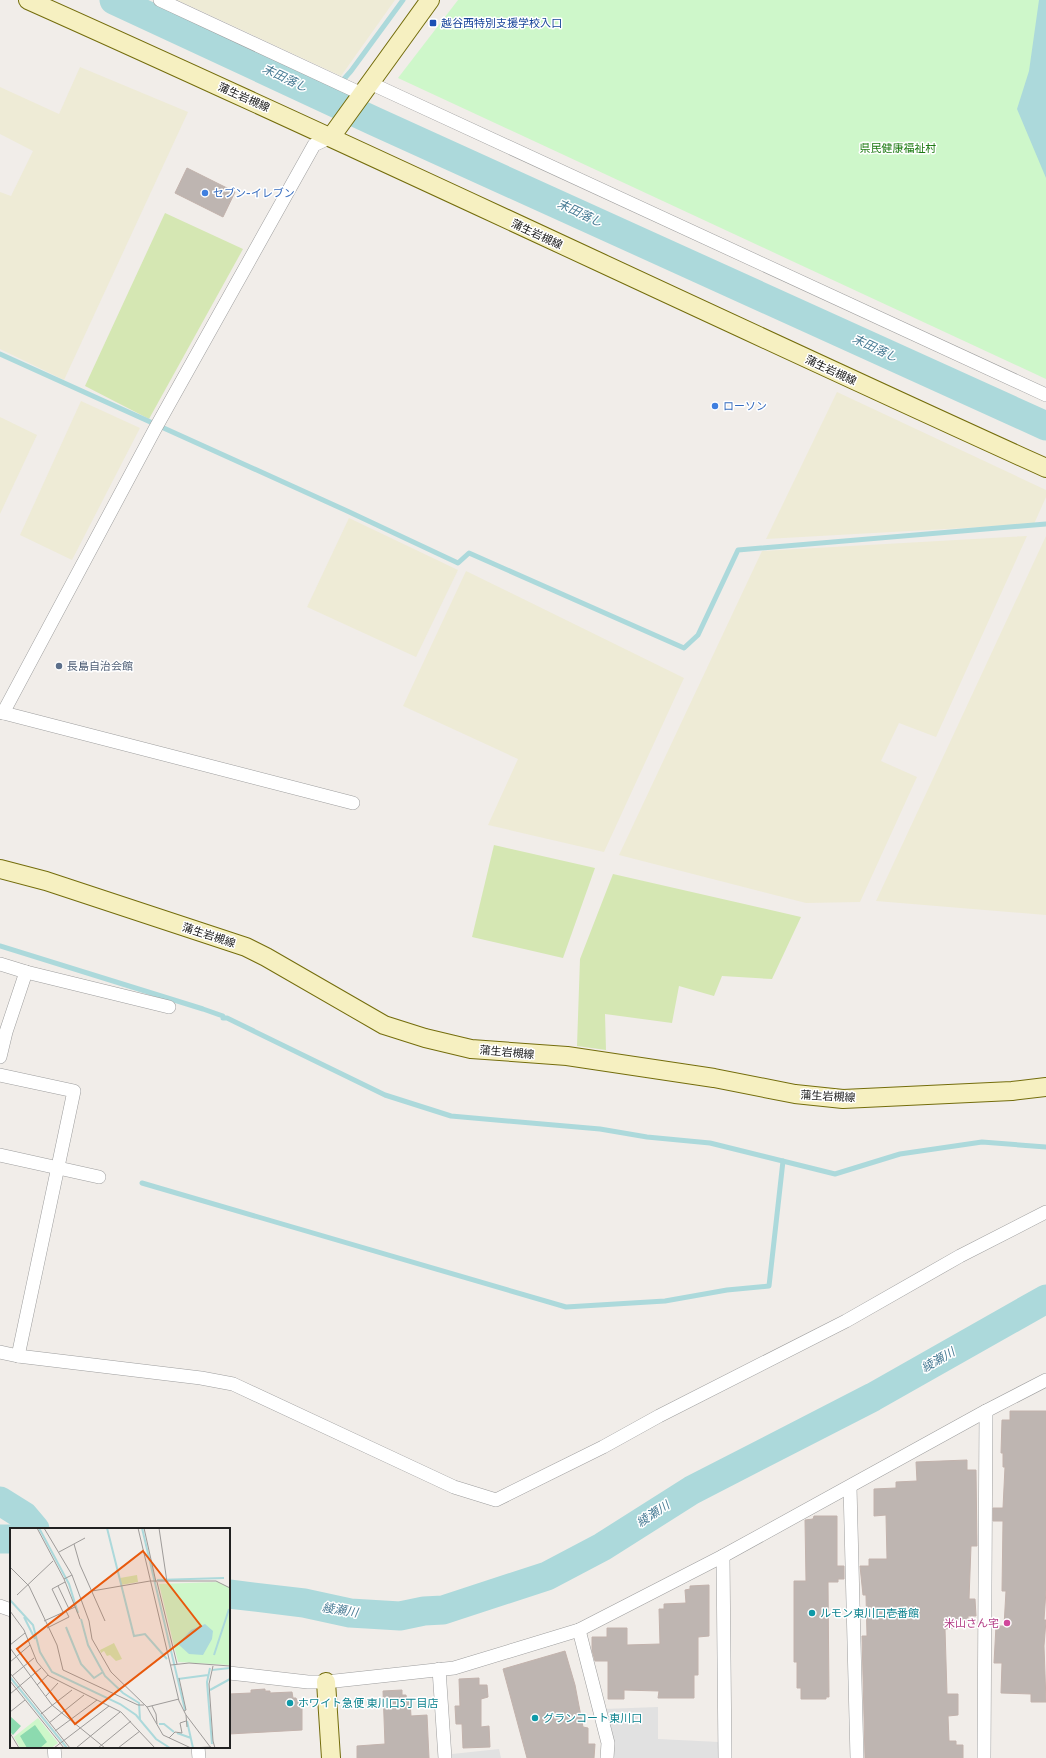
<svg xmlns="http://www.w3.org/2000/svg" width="1046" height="1758" viewBox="0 0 1046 1758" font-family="Cabin,'Noto Sans JP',sans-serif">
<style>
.farmland{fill:#eeebd6}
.grass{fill:#d5e7b3}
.park{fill:#cef7ca}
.parking{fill:#e1e1e1}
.water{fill:#acd9db}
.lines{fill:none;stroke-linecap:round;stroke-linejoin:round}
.stream{stroke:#acd9db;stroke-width:5}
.river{stroke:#acd9db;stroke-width:29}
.building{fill:#beb5b1;stroke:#c2b2ac}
.street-casing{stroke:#9e9e9e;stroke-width:14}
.secondary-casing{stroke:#746d0c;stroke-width:20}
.street{stroke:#fff;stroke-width:13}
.secondary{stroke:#f6f0c1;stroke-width:18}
.transit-dot{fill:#1a4fb4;stroke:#fff;stroke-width:1.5}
.shop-dot{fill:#3f7fe0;stroke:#fff;stroke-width:1.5}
.service-dot{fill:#5c6f8a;stroke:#fff;stroke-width:1.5}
.culture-dot{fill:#0f9aa8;stroke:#fff;stroke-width:1.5}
.hotel-dot{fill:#d1479c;stroke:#fff;stroke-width:1.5}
.labels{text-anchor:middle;stroke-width:3;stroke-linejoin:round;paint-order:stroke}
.transit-label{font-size:11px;fill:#164399;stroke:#fff;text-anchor:start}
.street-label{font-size:11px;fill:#212121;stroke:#fff}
.park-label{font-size:11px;fill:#1d7b13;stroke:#fff}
.shop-label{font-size:11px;fill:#366cbe;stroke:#fff;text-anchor:start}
.service-label{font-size:11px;fill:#4e5e75;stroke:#fff;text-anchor:start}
.culture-label{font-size:11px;fill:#0d838f;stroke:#fff;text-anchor:start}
.hotel-label{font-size:11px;fill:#b23c85;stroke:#fff;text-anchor:end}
.water-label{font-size:12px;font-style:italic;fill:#497c95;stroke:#fff}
.inset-river{fill:none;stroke:#acd9db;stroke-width:2}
.inset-road{fill:none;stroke:#9e9b99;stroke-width:1}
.view{fill:#e8590c;fill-opacity:0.15;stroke:#e8590c;stroke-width:2}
.inset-edge{fill:none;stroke:#212121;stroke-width:2}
</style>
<rect width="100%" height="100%" fill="#f1ede9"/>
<!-- farmland -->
<g class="farmland">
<path d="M177 0H395L341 76Z"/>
<path d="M80 67 188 112 64 380 0 349V192L11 196 33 151 0 134V87L59 114Z"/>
<path d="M837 392 1046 490V497L1034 524 766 539Z"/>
<path d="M81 401 140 428 72 560 20 535Z"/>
<path d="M0 417 37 435 0 514Z"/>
<path d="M349 518 458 570 416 657 307 607Z"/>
<path d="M1027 536 936 737 899 723 881 761 917 777 860 902 806 903 619 855 762 551Z"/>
<path d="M1046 536V915L876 901Z"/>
<path d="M466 571 684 678 604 852 488 825 518 759 403 706Z"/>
</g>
<!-- grass -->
<g class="grass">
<path d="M165 213 243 249 149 419 85 386Z"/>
<path d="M494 845 595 868 563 958 472 937Z"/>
<path d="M613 874 801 917 772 979 722 976 714 996 679 986 672 1023 605 1014 606 1050 577 1046 580 959Z"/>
</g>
<!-- park -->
<path class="park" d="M458 0H1046V379L398 78Z"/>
<!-- parking -->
<g class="parking">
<path d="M658 1707V1739L719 1742V1758H613L604 1709Z"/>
<path d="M499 1749 501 1758H452V1754Z"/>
</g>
<!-- water -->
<path class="water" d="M1039 0H1046V178L1017 109 1029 71Z"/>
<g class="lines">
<!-- stream -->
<g class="stream">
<path d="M327 98 351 71 403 0"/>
<path d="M0 354 345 510 458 563 469 553 684 648 698 635 738 550 1046 524"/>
<path d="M0 946 203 1009 223 1016V1018H227L385 1095 451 1116 600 1129 647 1137 710 1143 835 1174 900 1154 982 1142 1046 1147"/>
<path d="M142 1183 566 1307 665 1301 727 1290 769 1286 783 1161"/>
</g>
<!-- river -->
<g class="river">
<path d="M114 0 374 121 1046 426"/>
<path d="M0 1501 24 1516 35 1529"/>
<path d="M0 1539H11"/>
<path d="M229 1594 304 1603 350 1613 400 1616 424 1611 443 1610 547 1576 602 1547 692 1490 873 1397 1046 1299"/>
</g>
</g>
<!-- building -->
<g class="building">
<path d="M187 168 235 192 223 217 175 193Z"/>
<path d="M1010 1411H1046V1590L1044 1620H1046L1044 1646 1046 1702H1031V1694L1001 1693 1002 1663H994L996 1626H1004L1006 1591H1002L1003 1521H993V1508H1003L1005 1467H1003V1453H1001L1002 1420H1010Z"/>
<path d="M967 1460V1470H976L977 1546H971L969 1599H975L976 1616H968V1622H954V1628L945 1629 947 1694H958V1715L948 1716 949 1741H956V1745H963V1758H865L862 1636H867L866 1595H863L860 1566H869V1559H887L886 1515 874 1516V1489L896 1488V1482L917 1481 916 1462Z"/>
<path d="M814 1516H837V1566H844V1579H838V1582H828L829 1697H826V1699H801V1688H797V1662H794V1581H806L805 1520 813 1519Z"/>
<path d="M709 1585V1636L698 1637V1675H694V1698H658L659 1691 624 1690V1699H608V1661H595L592 1650V1637H607V1628H627V1645L660 1644 659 1609H664V1604L686 1603 685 1590 690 1589V1586Z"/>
<path d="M565 1651 575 1685 583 1727 588 1728V1744H595L594 1758H527L503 1669Z"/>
<path d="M479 1678V1685H487L488 1697 481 1699V1727L489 1726 490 1747 463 1748 462 1724H456L455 1706H460L459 1679Z"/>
<path d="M265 1689V1691H270V1693L292 1692 293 1698H296L297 1701 302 1700V1730L229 1734V1694L251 1693V1690Z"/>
<path d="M402 1690V1695H406L407 1702 410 1701 411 1716 427 1715 429 1758H357V1746L385 1744 383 1691Z"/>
</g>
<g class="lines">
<!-- street casing -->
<g class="street-casing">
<g id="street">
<path d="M160 0 362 94"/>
<path d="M370 83 1046 395"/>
<path d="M0 712 353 803"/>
<path d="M3 713 155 429 314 145 331 137"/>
<path d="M0 964 26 972 169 1007"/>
<path d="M0 1057 6 1032 26 972"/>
<path d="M0 1075 74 1091 18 1356"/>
<path d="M0 1155 99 1177"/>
<path d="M0 1352 18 1356 201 1378 233 1384 454 1487 496 1500 603 1447 659 1416 846 1321 960 1256 1046 1212"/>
<path d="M850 1487 857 1758"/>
<path d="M723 1556 725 1758"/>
<path d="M0 1606 11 1610"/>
<path d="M579 1630 608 1743 607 1758"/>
<path d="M439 1669 445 1758"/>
<path d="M229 1673 308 1682H326L454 1668 579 1630 723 1556 986 1411 1046 1380"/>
<path d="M54 1747 55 1758"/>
<path d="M198 1747 199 1758"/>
<path d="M984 1758 986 1411"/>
</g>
</g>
<!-- secondary casing -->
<g class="secondary-casing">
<g id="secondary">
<path d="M28 0C369 152 706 314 1046 468"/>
<path d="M331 137 430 0"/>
<path d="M0 869 46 881 246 947 266 957 384 1025 425 1038 471 1049 567 1056 714 1078 795 1094 843 1099 1012 1091 1046 1087"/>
<path d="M326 1682 331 1758"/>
</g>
</g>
<!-- street -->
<use href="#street" class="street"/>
<!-- secondary -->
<use href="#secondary" class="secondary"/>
</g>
<!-- markers -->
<rect class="transit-dot" x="429" y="19" width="8" height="8" rx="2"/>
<g class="shop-dot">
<circle cx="205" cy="193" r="4"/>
<circle cx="715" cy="406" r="4"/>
</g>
<circle class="service-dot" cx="59" cy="666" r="4"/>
<g class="culture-dot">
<circle cx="812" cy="1613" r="4"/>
<circle cx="290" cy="1703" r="4"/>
<circle cx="535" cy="1718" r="4"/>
</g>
<circle class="hotel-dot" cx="1007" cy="1623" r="4"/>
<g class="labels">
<!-- transit labels -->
<g class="transit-label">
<text x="441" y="27">越谷西特別支援学校入口</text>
</g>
<!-- street labels -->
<g class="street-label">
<text transform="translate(244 97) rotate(24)" y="4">蒲生岩槻線</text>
<text transform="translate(537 234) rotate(25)" y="4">蒲生岩槻線</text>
<text transform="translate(831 370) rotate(25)" y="4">蒲生岩槻線</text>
<text transform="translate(209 935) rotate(18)" y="4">蒲生岩槻線</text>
<text transform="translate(507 1052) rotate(5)" y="4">蒲生岩槻線</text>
<text transform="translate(828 1096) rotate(3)" y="4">蒲生岩槻線</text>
</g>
<!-- park labels -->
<g class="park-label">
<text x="898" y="152">県民健康福祉村</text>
</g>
<!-- shop labels -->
<g class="shop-label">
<text x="213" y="197">セブン-イレブン</text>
<text x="723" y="410">ローソン</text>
</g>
<!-- service labels -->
<g class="service-label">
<text x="67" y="670">長島自治会館</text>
</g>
<!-- culture labels -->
<g class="culture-label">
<text x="820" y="1617">ルモン東川口壱番館</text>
<text x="298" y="1707">ホワイト急便 東川口5丁目店</text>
<text x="543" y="1722">グランコート東川口</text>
</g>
<!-- hotel labels -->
<g class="hotel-label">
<text x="999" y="1627">米山さん宅</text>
</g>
<!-- water labels -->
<g class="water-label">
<text transform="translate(285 78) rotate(25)" y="4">末田落し</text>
<text transform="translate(580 213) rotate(25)" y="4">末田落し</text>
<text transform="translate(875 348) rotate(25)" y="4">末田落し</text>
<text transform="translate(938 1360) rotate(-30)" y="4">綾瀬川</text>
<text transform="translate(653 1514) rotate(-33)" y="4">綾瀬川</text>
<text transform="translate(340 1610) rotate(9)" y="4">綾瀬川</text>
</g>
</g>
<!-- overview -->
<g transform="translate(10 1528)">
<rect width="220" height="220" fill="#f1ede9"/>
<path d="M127 47 128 54 111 57 110 50ZM104 115 112 131 106 133 100 127 97 128 94 123 91 125 90 122Z" fill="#d5e7b3"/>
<path d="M208 54 220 60V137L168 134 149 56ZM28 190 48 215 41 220H10L4 209Z" fill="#cef7ca"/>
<path d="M1 189 11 198 3 207 0 204ZM25 197 37 214 30 220H17L10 208Z" fill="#8cdaaf"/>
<path d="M195 96 203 103 202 111 193 127 179 126 168 116 181 102Z" fill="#acd9db"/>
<path class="inset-river" d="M29 0 59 56 68 85M97 0 124 108 135 106 157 131M132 0 175 182M147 52 214 50M0 72 23 97 30 124 42 144 110 176 126 187 146 211 160 220M14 89 25 111M71 91 78 117 95 148 113 165 129 175 130 192M56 99 71 136 84 150 93 144M204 127 219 81M200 140 197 154 202 216M202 142 220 140M0 149 57 220M168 151 198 147M200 162 220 151M177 193 183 220M149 196H154L164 204M167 205 181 210"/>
<path class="inset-road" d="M27 0 54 51M34 0 62 47 79 93 82 111 101 144 137 179 153 207 181 220 201 219M128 0 169 173 176 187 201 220M134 0 146 54M149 0 157 54M64 16 70 37 95 93M49 24 75 10M0 39 19 58 47 117 53 142 128 177H134M62 47 54 51 70 91M147 54 167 136M48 58 59 81M82 63 140 53H206L220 60M7 67 43 33M0 83 14 102 27 134 39 148 111 184 145 220M53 84 42 61 55 54M34 93 65 79M37 100 59 89 56 83M0 117 15 105M0 120 42 177 95 220M0 134 20 117M161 137 179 135 220 138M203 138 199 156 203 213 205 220M0 145 60 220M2 148 24 130M169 150 176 182 174 183M0 153 54 220M27 157 38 147M0 166 31 140M36 168 48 155M142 178 146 186 147 196M137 179 169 171M0 184 15 172M31 186 62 162M176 187 177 199M39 195 74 167M45 203 87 172M0 205 9 220M159 210 165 204 172 205 170 195 176 193M44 220 99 178M66 220 110 184M88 220 121 193M108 220 130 203"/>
<path class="view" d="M133 23 191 98 65 196 7 121Z"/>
<rect width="220" height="220" class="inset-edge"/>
</g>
</svg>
